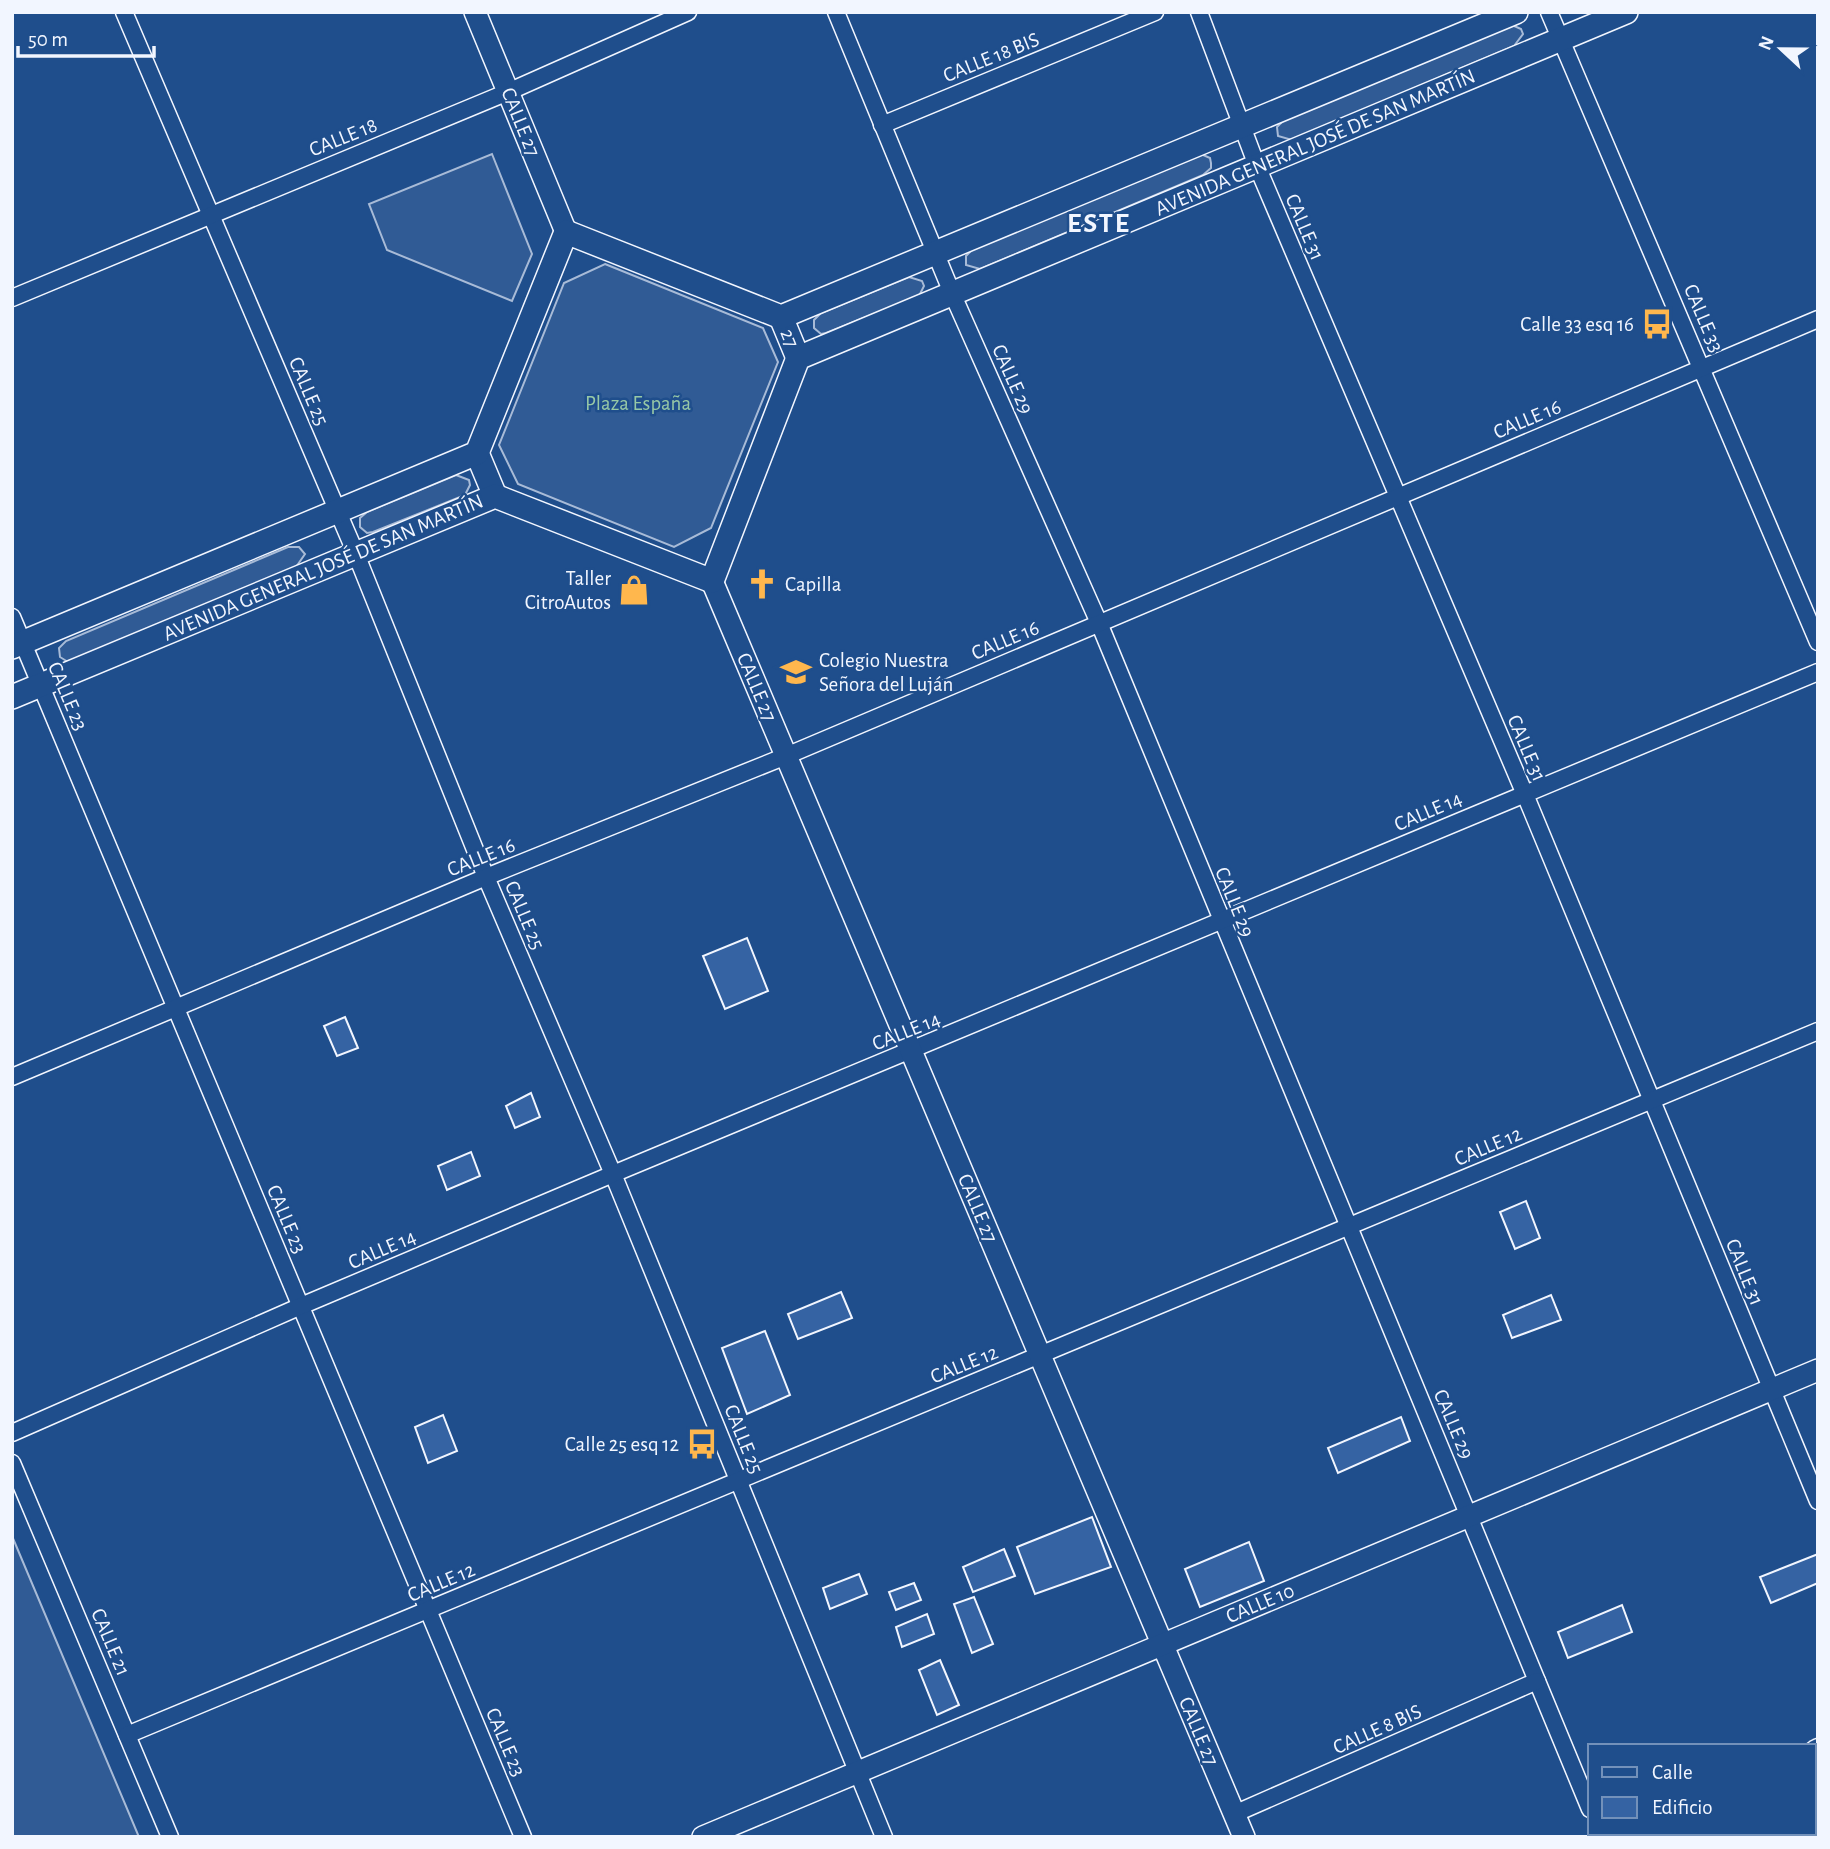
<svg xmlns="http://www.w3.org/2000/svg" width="1830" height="1849" viewBox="0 0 1830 1849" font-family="'Alegreya Sans',sans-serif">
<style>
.built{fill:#305b95;stroke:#a8bbd7;stroke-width:2}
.building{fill:#3563a3;stroke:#f2f6ff;stroke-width:2}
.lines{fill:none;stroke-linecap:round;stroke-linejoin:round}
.minor-casing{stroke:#f2f6ff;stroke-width:19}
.tertiary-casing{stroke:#f2f6ff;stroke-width:24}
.secondary-casing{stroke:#f2f6ff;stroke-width:26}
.minor{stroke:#1f4e8c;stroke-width:16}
.tertiary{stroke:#1f4e8c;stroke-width:21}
.secondary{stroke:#1f4e8c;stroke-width:23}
.labels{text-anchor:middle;stroke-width:5;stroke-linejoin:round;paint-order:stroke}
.street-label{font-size:21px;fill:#f2f6ff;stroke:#1f4e8c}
.poi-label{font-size:21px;fill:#f2f6ff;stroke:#1f4e8c;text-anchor:end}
.park-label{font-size:21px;fill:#97c8a6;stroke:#1f4e8c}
.district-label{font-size:28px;font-weight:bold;letter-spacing:2px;fill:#f2f6ff;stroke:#1f4e8c}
</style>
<rect width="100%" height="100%" fill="#1f4e8c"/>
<!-- built -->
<g class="built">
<path d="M1512 25 1521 29 1523 34 1514 46 1292 140 1278 136 1277 127 1284 120Z"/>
<path d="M492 154 532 254 512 301 387 250 369 204Z"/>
<path d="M1201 154 1210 158 1211 163V168L1203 175 980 269 966 265V256L973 249Z"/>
<path d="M605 264 763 328 778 362 711 528 674 547 518 484 499 445 564 283Z"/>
<path d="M909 277 922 281 924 286 919 296 826 333 821 334 814 328V320L821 313Z"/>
<path d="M456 475 469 480 470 485 465 495 373 532 367 533 360 527V518L367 512Z"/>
<path d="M288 547H299L305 554 296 567 68 662 60 657 59 648 66 641Z"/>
<path d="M12 1536 139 1837H12Z"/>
</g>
<!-- building -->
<g class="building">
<path d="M747 938 768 991 725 1009 703 956Z"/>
<path d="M345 1017 358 1048 337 1056 324 1026Z"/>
<path d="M531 1093 540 1117 515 1128 506 1106Z"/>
<path d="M471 1152 480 1176 447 1190 438 1166Z"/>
<path d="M1526 1201 1540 1238 1515 1249 1500 1212Z"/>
<path d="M841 1292 852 1318 798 1339 788 1314Z"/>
<path d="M1551 1295 1561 1320 1512 1338 1503 1315Z"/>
<path d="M765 1331 790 1395 747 1414 722 1348Z"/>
<path d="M443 1415 457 1451 428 1463 415 1427Z"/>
<path d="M1401 1417 1410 1441 1338 1473 1328 1448Z"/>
<path d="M1092 1517 1111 1567 1035 1594 1017 1547Z"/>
<path d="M1249 1542 1264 1581 1200 1607 1185 1569Z"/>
<path d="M1004 1549 1015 1576 973 1592 963 1567Z"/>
<path d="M1818 1554V1583L1771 1603 1760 1577Z"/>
<path d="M859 1574 867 1594 830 1609 823 1588Z"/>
<path d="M914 1583 921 1600 896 1610 889 1592Z"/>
<path d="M974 1597 993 1644 972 1653 954 1604Z"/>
<path d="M1622 1605 1632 1632 1568 1658 1558 1632Z"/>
<path d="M927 1614 934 1634 902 1647 896 1627Z"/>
<path d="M940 1660 959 1705 937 1715 919 1670Z"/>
</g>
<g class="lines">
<!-- minor casing -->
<g class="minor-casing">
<g id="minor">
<path d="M124 12 356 554 486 877 613 1174 884 1837"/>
<path d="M836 12 952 293 1099 623 1590 1809"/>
<path d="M1199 12 1257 166 1524 792 1818 1501"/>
<path d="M1549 12 1818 642"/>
<path d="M882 125 1155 12"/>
<path d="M12 298 508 92 688 12"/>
<path d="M12 617 523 1837"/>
<path d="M12 1077 486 877 786 756 1818 319"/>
<path d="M12 1433 301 1306 613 1174 1818 672"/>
<path d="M12 1463 170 1837"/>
<path d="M127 1735 1818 1031"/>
<path d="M1814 1749 1818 1747"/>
<path d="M1234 1814 1537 1681"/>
<path d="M1604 1837 1612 1833"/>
</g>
</g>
<!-- tertiary casing -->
<g class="tertiary-casing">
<g id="tertiary">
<path d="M475 12 566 232"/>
<path d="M712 581 1244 1837"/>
<path d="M703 1837 1818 1370"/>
</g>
</g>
<!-- secondary casing -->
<g class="secondary-casing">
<g id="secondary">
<path d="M781 317 798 358"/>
<path d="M477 453 495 496"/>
<path d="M12 647 477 453 566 232 781 317 1516 12"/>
<path d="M12 697 495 496 712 581 798 358 1626 12"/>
</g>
</g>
<!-- minor -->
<use href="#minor" class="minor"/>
<!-- tertiary -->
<use href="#tertiary" class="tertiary"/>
<!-- secondary -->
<use href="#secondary" class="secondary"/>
</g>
<!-- icons -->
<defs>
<g id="bus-bare" transform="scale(2.415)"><path d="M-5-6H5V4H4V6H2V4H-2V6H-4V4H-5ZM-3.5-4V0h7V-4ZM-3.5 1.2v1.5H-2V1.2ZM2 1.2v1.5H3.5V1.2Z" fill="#ffb74d" stroke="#1f4e8c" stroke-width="2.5" paint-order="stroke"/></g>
<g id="church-bare" transform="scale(2.415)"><path d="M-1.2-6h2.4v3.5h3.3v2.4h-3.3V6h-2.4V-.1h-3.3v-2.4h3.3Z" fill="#ffb74d" stroke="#1f4e8c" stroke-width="2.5" paint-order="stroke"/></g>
<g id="shop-bare" transform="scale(2.415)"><path d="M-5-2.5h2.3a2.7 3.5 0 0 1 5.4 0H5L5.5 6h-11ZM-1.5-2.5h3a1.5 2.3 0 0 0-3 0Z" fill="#ffb74d" stroke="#1f4e8c" stroke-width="2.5" paint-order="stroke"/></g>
<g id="school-bare" transform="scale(2.415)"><path d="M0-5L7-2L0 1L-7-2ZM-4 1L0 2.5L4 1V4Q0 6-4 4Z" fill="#ffb74d" stroke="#1f4e8c" stroke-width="2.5" paint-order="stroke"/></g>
</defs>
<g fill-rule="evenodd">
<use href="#bus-bare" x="1657" y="324"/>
<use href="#church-bare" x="762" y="584"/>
<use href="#shop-bare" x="634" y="590"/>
<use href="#school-bare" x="796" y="672"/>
<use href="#bus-bare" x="702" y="1444"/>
</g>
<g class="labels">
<!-- street labels -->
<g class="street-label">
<text transform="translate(991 57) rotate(-22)" y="7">CALLE 18 BIS</text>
<text transform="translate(521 122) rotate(68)" y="7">CALLE 27</text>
<text transform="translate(343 137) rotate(-22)" y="7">CALLE 18</text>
<text transform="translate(1315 142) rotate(-23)" y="7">AVENIDA GENERAL JOSÉ DE SAN MARTÍN</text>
<text transform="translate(1305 227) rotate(67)" y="7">CALLE 31</text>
<text transform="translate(1704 318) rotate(67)" y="7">CALLE 33</text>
<text transform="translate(790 338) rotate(68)" y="7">27</text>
<text transform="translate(1013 379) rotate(66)" y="7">CALLE 29</text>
<text transform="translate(309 391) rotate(67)" y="7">CALLE 25</text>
<text transform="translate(1527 419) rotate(-23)" y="7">CALLE 16</text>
<text transform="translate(323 567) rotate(-23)" y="7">AVENIDA GENERAL JOSÉ DE SAN MARTÍN</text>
<text transform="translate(1005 640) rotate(-23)" y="7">CALLE 16</text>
<text transform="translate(757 687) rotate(67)" y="7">CALLE 27</text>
<text transform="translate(68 696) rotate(67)" y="7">CALLE 23</text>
<text transform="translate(1527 748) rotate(67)" y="7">CALLE 31</text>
<text transform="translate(1428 811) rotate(-23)" y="7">CALLE 14</text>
<text transform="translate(481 857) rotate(-22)" y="7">CALLE 16</text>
<text transform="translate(1235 902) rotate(68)" y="7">CALLE 29</text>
<text transform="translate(525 915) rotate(67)" y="7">CALLE 25</text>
<text transform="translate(906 1031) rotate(-22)" y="7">CALLE 14</text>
<text transform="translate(1488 1146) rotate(-23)" y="7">CALLE 12</text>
<text transform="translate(978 1208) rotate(67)" y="7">CALLE 27</text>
<text transform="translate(287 1219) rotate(67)" y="7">CALLE 23</text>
<text transform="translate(382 1249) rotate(-23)" y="7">CALLE 14</text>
<text transform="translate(1745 1272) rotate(68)" y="7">CALLE 31</text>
<text transform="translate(964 1364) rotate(-22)" y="7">CALLE 12</text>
<text transform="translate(1454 1424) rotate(67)" y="7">CALLE 29</text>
<text transform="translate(744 1439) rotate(68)" y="7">CALLE 25</text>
<text transform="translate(441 1582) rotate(-23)" y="7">CALLE 12</text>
<text transform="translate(1260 1603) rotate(-23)" y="7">CALLE 10</text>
<text transform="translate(111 1642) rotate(67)" y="7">CALLE 21</text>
<text transform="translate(1377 1729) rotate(-24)" y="7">CALLE 8 BIS</text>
<text transform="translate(1199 1731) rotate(67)" y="7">CALLE 27</text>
<text transform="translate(506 1742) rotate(67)" y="7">CALLE 23</text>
</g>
<!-- poi labels -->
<g class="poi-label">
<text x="1634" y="331">Calle 33 esq 16</text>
<text x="611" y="585">Taller<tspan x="611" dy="24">CitroAutos</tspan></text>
<text x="785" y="591" text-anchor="start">Capilla</text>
<text x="819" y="667" text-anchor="start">Colegio Nuestra<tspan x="819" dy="24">Señora del Luján</tspan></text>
<text x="679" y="1451">Calle 25 esq 12</text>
</g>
<!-- park labels -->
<g class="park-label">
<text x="638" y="410">Plaza España</text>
</g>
<!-- district labels -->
<g class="district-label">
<text x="1099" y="232">ESTE</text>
</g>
</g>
<!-- border -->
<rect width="1830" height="1849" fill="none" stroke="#f2f6ff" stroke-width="28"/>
<!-- legend -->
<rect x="1588" y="1744" width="228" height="91" fill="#1f4e8c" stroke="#7391ba" stroke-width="2"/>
<rect x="1602" y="1767" width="35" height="10" fill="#1f4e8c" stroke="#7391ba" stroke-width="2"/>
<text x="1652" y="1779" font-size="21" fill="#f2f6ff">Calle</text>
<rect x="1602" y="1797" width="35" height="21" fill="#3563a3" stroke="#7391ba" stroke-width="2"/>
<text x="1652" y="1814" font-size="21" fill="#f2f6ff">Edificio</text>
<!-- north arrow -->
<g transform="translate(1781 49) rotate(292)" stroke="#1f4e8c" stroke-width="5" paint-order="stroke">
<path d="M0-5L12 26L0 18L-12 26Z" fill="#f2f6ff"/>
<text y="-10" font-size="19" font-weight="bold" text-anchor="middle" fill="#f2f6ff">N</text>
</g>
<!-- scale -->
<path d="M18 46v10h136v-10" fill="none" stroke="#f2f6ff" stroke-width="3.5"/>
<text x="28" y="46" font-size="21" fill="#f2f6ff" stroke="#1f4e8c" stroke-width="5" paint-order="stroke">50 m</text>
</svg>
